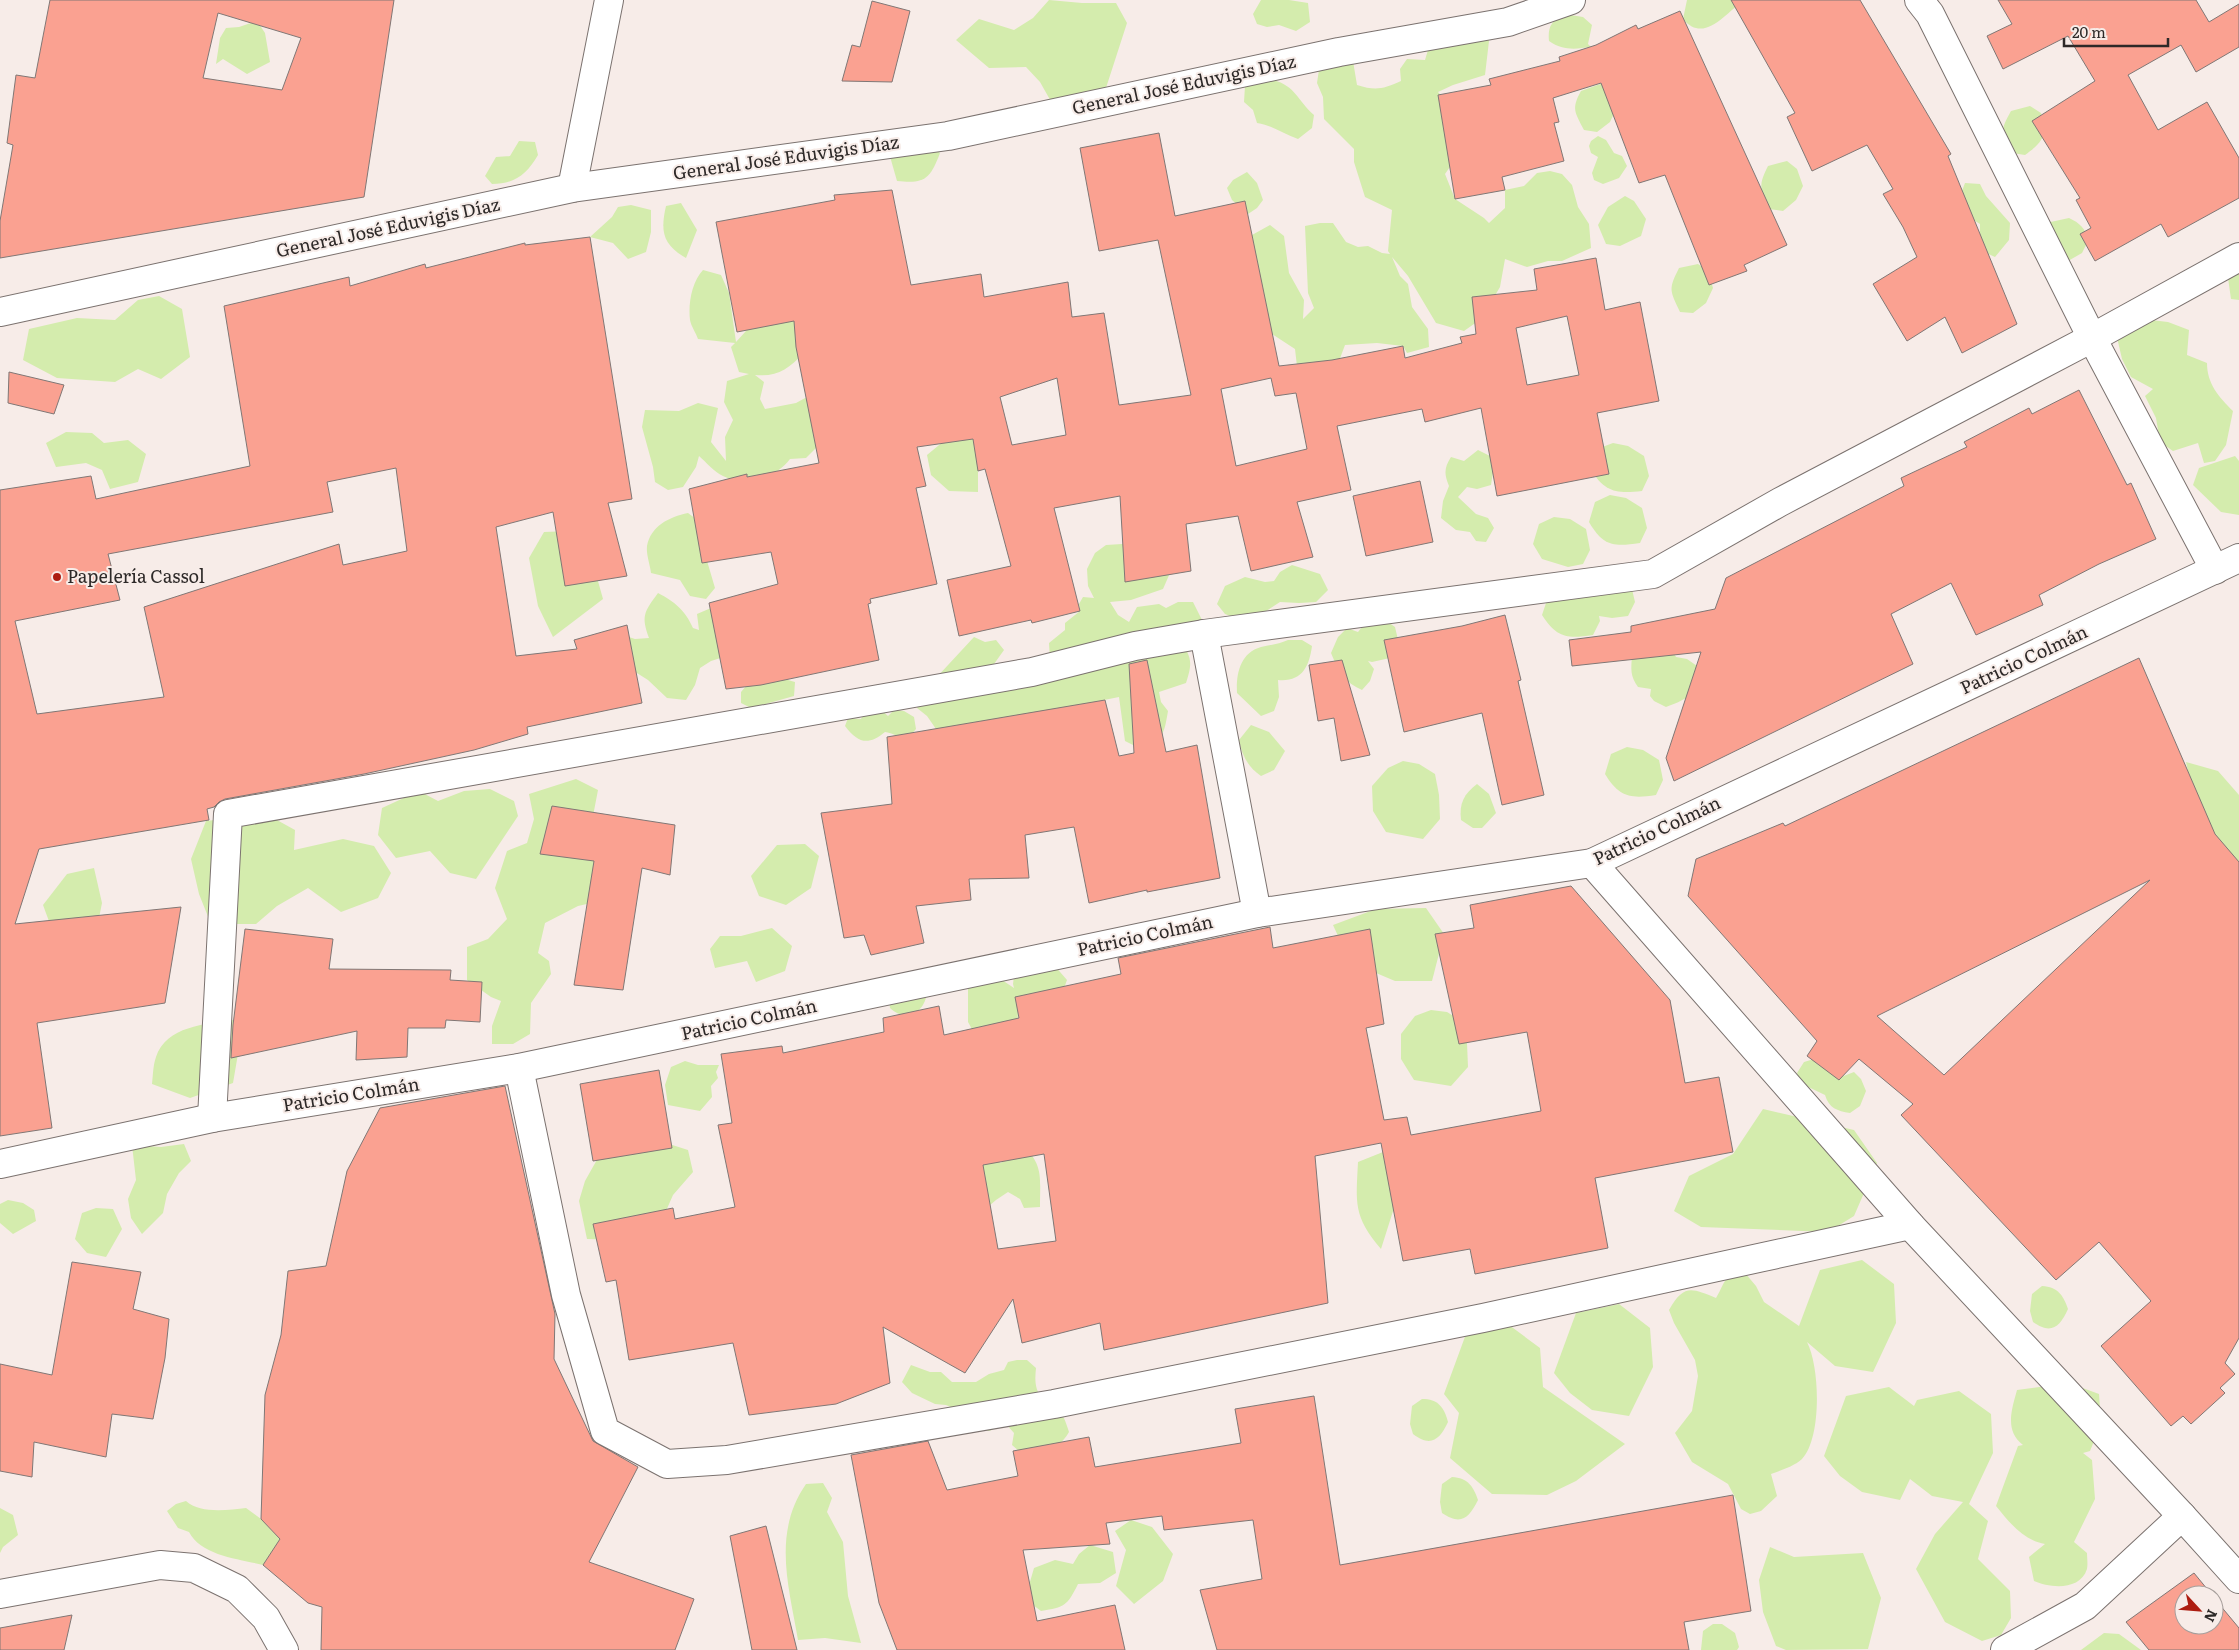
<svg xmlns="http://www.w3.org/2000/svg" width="2239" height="1650" viewBox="0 0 2239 1650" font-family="Literata,serif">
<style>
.green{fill:#d4ecad}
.building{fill:#faa191;stroke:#807775;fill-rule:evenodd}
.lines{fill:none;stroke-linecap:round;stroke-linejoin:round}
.minor-casing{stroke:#7b726f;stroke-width:30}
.minor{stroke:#fff;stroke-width:28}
.poi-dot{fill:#ad1d11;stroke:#f7ece8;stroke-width:2}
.labels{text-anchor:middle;stroke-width:4;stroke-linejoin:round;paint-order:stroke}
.street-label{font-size:18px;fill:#2d2928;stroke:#f7ece8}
.poi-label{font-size:18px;fill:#2d2928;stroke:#f7ece8;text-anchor:start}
</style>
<rect width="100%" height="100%" fill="#f7ece8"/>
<!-- green -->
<g class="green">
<path d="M1049 0 1082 3H1116L1127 23 1105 91 1053 105 1040 82 1026 67 989 68 956 40 979 19 1014 30 1033 18Z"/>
<path d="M1261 0H1289L1308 3 1310 22 1296 31 1279 25 1267 27 1257 24 1253 14Z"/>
<path d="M1687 0H1744C1725 14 1704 44 1683 19Z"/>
<path d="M1564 14 1583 17 1592 25 1588 44 1591 47C1576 49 1563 51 1549 41 1548 26 1551 22 1564 14Z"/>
<path d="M257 21 265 33 270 62 247 74 223 59 216 64 220 38 226 28 239 27Z"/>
<path d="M1474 23 1489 41 1485 75 1453 85 1438 92 1453 109 1461 151 1445 174 1455 199 1484 218 1489 223 1505 208V190L1524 186 1537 173 1550 171 1562 174 1572 185 1578 207 1589 224 1591 248 1562 261H1548L1527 267 1505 259 1500 287 1481 319 1464 331 1436 323 1408 276 1392 257 1400 276 1408 284 1412 307 1428 329 1429 347 1407 353 1403 346 1377 343 1345 345 1339 361 1298 375 1295 349 1272 334 1266 319 1263 288 1253 262 1252 235 1270 225 1284 236 1289 273 1304 300 1303 319 1314 308 1308 293 1305 226 1320 223H1333L1346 242 1358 247 1368 246 1382 253 1390 254 1388 251 1392 210 1365 197 1354 162V149L1324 119 1323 97 1317 83 1320 63 1353 61 1357 85C1376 91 1383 89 1401 81L1400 69 1407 59 1425 60 1431 40Z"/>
<path d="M1273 80C1296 86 1297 100 1314 115L1312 128 1298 139C1283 134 1272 125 1257 123L1253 110 1244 102 1245 86Z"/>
<path d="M1603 83 1617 107 1610 122 1597 132 1584 130C1575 112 1571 109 1581 91Z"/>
<path d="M2030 106 2041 113C2047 136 2044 141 2025 155L2012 153C2002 132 1999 132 2011 111Z"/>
<path d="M1598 136 1606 140 1614 153 1622 156 1627 166 1619 178 1603 184 1594 180 1592 173 1598 157 1591 153 1589 146 1591 141Z"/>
<path d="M519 141 535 142 538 155C527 174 515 184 492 184L485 176 496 157 510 156Z"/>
<path d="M929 144 940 153C930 179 925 184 897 181L889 153Z"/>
<path d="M1787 161 1797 169 1803 186 1796 200 1783 211 1769 209C1760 189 1758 186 1768 166Z"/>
<path d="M1247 172 1257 183 1263 200 1257 208 1248 214 1232 200 1227 188 1233 180Z"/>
<path d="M1965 183 1980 184 1986 196 2010 223 2009 240 1995 257 1984 252 1980 241V224L1964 214 1962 191Z"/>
<path d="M1625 196 1634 201 1646 219 1641 236 1620 246 1606 244 1598 225 1608 207Z"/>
<path d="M681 203 697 230 686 258C663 245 660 232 666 206Z"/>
<path d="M631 205 651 210V232L646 252 628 259 613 243 590 237 612 217 618 207Z"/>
<path d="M2069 218C2080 223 2084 228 2089 239L2082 253 2068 261 2046 223Z"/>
<path d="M1698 264 1708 271 1713 288 1706 303 1693 313 1680 312C1670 290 1668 290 1679 268Z"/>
<path d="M2239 264V300L2231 299 2228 278Z"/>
<path d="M703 270 721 275 729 293 736 342 755 321 797 317 804 353C788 369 778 377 755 375L764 382 760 399 765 409 796 403 818 391 824 440 806 458 790 459C776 478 745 488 723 476 714 472 706 462 699 456L696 467 683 487 668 490 655 482 653 467 642 427 645 410 679 411 698 403 718 408 711 442 726 461 725 437 733 420 724 402 727 381 749 374 739 372 731 347 735 343 698 339C696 333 691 326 690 320 688 303 692 282 703 270Z"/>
<path d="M159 296 182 309 190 357 161 379 138 369 115 382 57 378 23 360 29 329 77 318 115 320 138 300Z"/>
<path d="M2142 319 2168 322 2189 330 2187 355 2207 363C2207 384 2219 397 2233 411L2226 445 2215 461 2204 463 2198 443 2173 451 2160 442 2156 418 2145 396 2153 389 2131 377 2122 359 2116 333Z"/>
<path d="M66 432 92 433 104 443 128 440 146 454 138 482 110 489 102 470 86 463 56 467 46 443Z"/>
<path d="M970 432 978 441V492L949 491 931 475 927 455 950 436Z"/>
<path d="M1613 443 1628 446 1644 456 1649 476 1642 491C1616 494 1605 492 1591 470L1597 449Z"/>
<path d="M1478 450 1490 456 1493 472 1491 485 1477 489 1467 487 1458 497 1476 514 1488 518 1494 528 1486 542 1476 541 1470 532 1456 530 1441 518 1443 501 1449 486C1444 474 1444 468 1451 457L1464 461Z"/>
<path d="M2235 456 2239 461V515L2221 512 2193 485 2199 468Z"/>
<path d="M1610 495 1626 498 1642 508 1647 528 1640 543C1613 547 1603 546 1589 522L1595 502Z"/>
<path d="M688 513 704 525 705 554 715 588 706 599 690 596 680 580 651 573C650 565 646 554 647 546 651 526 669 517 688 513Z"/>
<path d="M1554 517 1570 519 1586 529 1590 550 1583 564 1568 567 1542 559 1533 544 1539 524Z"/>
<path d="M569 531 596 574 603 599 553 637 538 606 529 558 544 532Z"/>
<path d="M1122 544 1149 550 1170 573 1163 589 1131 600 1110 602 1118 615 1129 622 1137 607 1159 604 1166 608 1178 602H1193L1202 620 1190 635 1179 637C1190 657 1194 659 1186 683L1159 692 1161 702 1168 711C1164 735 1163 739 1141 749L1125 741 1119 697 1099 701 1088 708 1075 711 1057 708 1040 721 936 729 927 716 917 708 923 692 974 637 985 642 996 640 1004 650 994 664 983 671 1050 660 1049 643 1065 630V623L1080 611 1079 604 1083 597 1094 598 1088 586 1087 569 1095 553 1106 545Z"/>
<path d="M1292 565 1320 574 1328 590 1316 602 1299 603 1280 602 1248 623 1225 614 1217 604 1225 586 1245 577 1265 582 1274 581 1280 572Z"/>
<path d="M1630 581 1635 602 1628 616 1612 618 1599 616 1600 621 1593 635C1567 639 1557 638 1542 615L1549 594Z"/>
<path d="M658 593C675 602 685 610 693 628L699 630 697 614 711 608 733 654 711 661 700 668 695 685 686 700 667 698 648 680 621 663 617 633 635 639 649 638C641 616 644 612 658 593Z"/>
<path d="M1385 620 1395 627 1399 644 1390 658 1372 662 1368 661 1374 669 1370 681 1362 690C1345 683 1338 670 1331 653L1338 637 1347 628 1358 632C1364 623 1374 622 1385 620Z"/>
<path d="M1288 640H1302L1312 646C1309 667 1302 682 1278 680L1279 697 1274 711 1261 716 1237 693C1236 674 1240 653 1261 647 1271 645 1279 644 1288 640Z"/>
<path d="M1671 648 1676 657 1687 659 1697 666C1697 693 1691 698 1666 707L1654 701 1650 696 1651 689 1638 687C1630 676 1631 669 1632 656Z"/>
<path d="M777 677 795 682 794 696 751 708 741 703V692L747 685Z"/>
<path d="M880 709 888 716 894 710 904 711 914 717 916 729 909 737C899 739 894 733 885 732 868 746 858 743 845 726L848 718 861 719 865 711Z"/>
<path d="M1251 725 1269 732 1285 751 1274 770 1261 776C1248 767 1242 756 1239 740Z"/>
<path d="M1627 747 1643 750 1659 760 1663 780 1656 795C1630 799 1619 797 1605 774L1611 754Z"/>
<path d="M1403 761 1419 764 1435 774 1439 795 1440 819 1423 839 1386 832 1373 811 1372 786 1388 768Z"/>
<path d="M2186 762 2218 771 2239 795V874L2203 841Z"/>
<path d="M576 779 598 790 593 816 600 901 578 906 545 923 538 953 549 961 551 974 531 1003 530 1034 513 1044H492V1026L501 1001 491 997 467 980V947L488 939 507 919 495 888 507 851 527 843 534 819 529 794Z"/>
<path d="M1477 784 1489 794 1496 813 1482 828H1473L1461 820C1459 803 1464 794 1477 784Z"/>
<path d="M490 789 514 801 518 816 476 879 450 873 430 851 396 858 378 835 382 808 419 791 438 801 464 791Z"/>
<path d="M266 814 295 830 294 850 343 839 374 846 391 873 378 898 341 912 308 888 277 906 256 924H211L199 894 191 859 206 821Z"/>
<path d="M805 844 819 856 811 888 786 905 759 896 751 876 777 845Z"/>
<path d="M94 868 102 903 97 928 50 924 43 905 67 874Z"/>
<path d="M1426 908 1444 934 1432 981H1395L1350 962 1333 925 1376 909Z"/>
<path d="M772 928 792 946 785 971 756 982 747 961 715 968 710 949 720 936H741Z"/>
<path d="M1054 965 1067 980 1059 1002 1018 1013 1017 1028 973 1031 968 1022V985L987 970 1014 988 1013 984 1014 976Z"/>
<path d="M927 992C925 1013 906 1023 890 1008L888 993Z"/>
<path d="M1431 1010 1447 1012 1463 1022 1467 1043 1468 1067 1451 1086 1414 1080 1401 1059V1034L1415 1016Z"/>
<path d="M233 1020 239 1048 233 1083 190 1098 152 1084C153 1076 153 1065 156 1057 166 1026 206 1024 233 1020Z"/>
<path d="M1814 1059 1841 1077 1854 1072 1861 1079 1866 1091 1860 1106 1850 1113C1837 1111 1829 1108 1825 1095L1800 1083 1797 1073 1804 1062Z"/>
<path d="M685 1061 698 1065H719L716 1072 718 1078 711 1086 712 1097 700 1111 668 1105 665 1085 671 1067Z"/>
<path d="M1763 1109 1854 1130 1877 1163 1854 1216 1828 1232 1701 1227 1674 1211 1689 1176 1733 1154Z"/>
<path d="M1018 1140C1044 1165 1040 1173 1040 1207L1024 1208 1020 1199 1008 1192 996 1200 968 1224 965 1141 1001 1163Z"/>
<path d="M666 1143 688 1150 693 1172 673 1195 662 1220 620 1240 587 1239 579 1201 585 1181 603 1149Z"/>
<path d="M184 1144 191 1161 179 1173 167 1194 163 1213 142 1234 131 1218 128 1199 136 1180 132 1145 161 1147Z"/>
<path d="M1388 1150 1400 1189 1381 1249C1353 1216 1356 1203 1358 1162Z"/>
<path d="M8 1200 23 1203 34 1210 36 1221 13 1234 0 1223V1204Z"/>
<path d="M96 1208 113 1209 122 1229 106 1257 87 1253 75 1239 82 1213Z"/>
<path d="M1862 1260 1894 1284 1896 1323 1873 1372 1835 1366 1807 1342C1820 1367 1822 1438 1802 1459 1793 1467 1781 1470 1771 1474L1777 1496 1761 1511 1750 1514 1741 1509 1728 1484 1692 1462 1675 1433 1692 1411 1698 1376 1695 1360 1674 1323 1669 1310C1684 1284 1691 1288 1716 1298 1727 1280 1721 1277 1745 1273L1756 1286 1764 1302 1799 1326 1820 1270Z"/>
<path d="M2042 1286C2058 1287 2063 1295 2068 1309 2060 1327 2051 1335 2033 1322L2030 1311 2032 1294Z"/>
<path d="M1619 1304 1650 1328 1653 1367 1629 1416 1592 1410 1570 1393 1554 1373 1576 1313Z"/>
<path d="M1509 1325 1540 1348 1543 1387 1625 1444 1576 1481 1547 1495 1492 1494 1450 1458 1459 1413 1444 1394 1466 1334Z"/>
<path d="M1017 1360H1027L1036 1368C1035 1378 1034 1391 1043 1398 1047 1400 1051 1401 1054 1404 1062 1411 1066 1422 1069 1432 1057 1453 1042 1450 1020 1452L1012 1445 1014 1433 1006 1424 989 1431 972 1426 960 1411 946 1405 935 1404 912 1393 902 1382 911 1365 930 1372H941L952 1382H976L989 1374 1004 1370 1008 1362Z"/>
<path d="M2069 1383 2099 1394 2101 1424 2090 1451 2083 1453 2092 1460 2095 1499 2074 1542 2087 1553C2087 1557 2088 1564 2087 1569 2080 1591 2050 1588 2034 1581L2029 1557 2045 1544C2023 1540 2009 1522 1996 1506L2018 1446 2023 1445C2004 1430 2012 1409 2017 1390Z"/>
<path d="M1889 1387 1914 1406 1917 1400 1959 1391 1991 1414 1993 1453 1969 1504 1988 1521 1978 1559 2010 1591 2011 1618 2001 1635 1982 1641 1945 1622 1916 1569 1935 1534 1963 1502 1932 1496 1910 1479 1900 1500 1862 1492 1840 1476 1824 1456 1846 1396Z"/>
<path d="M1422 1399C1438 1399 1444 1407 1448 1422 1440 1439 1431 1448 1413 1434L1410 1424 1412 1406Z"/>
<path d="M1452 1477C1468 1478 1473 1486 1478 1500 1469 1518 1461 1526 1442 1513L1440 1502 1442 1484Z"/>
<path d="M823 1483 832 1498 827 1512 843 1542 848 1596 861 1643 825 1638 798 1640C789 1587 772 1533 806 1484Z"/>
<path d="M186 1501C200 1514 228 1510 246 1508L261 1519 280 1539 263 1565C240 1559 201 1556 189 1532L178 1528 167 1511 176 1504Z"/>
<path d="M0 1508 13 1515 18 1535 3 1547 0 1553Z"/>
<path d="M1131 1520 1152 1527 1173 1554 1163 1581 1134 1604 1116 1586 1126 1550 1115 1531Z"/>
<path d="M1090 1545 1113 1552 1116 1573 1100 1583 1078 1584C1067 1606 1065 1607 1041 1611L1025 1599 1034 1568 1055 1560 1073 1564 1079 1554Z"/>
<path d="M1770 1547 1794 1557 1863 1553 1881 1598 1868 1649 1786 1650 1776 1646 1763 1612 1759 1580Z"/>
<path d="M1713 1624H1722L1735 1633 1739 1647 1737 1650H1701L1703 1631Z"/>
<path d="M2104 1633 2119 1634 2141 1650H2081Z"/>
</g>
<!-- building -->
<g class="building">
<path d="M50 0H394L364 197 0 258V221L13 145 7 143 16 75 35 78ZM218 13 301 38 282 90 203 78Z"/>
<path d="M1731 0H1860L1951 154 1948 156 2017 324 1962 353 1945 317 1907 341 1873 284 1917 257 1903 227 1883 194 1893 189 1867 145 1812 171 1787 117 1795 113Z"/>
<path d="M1998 0H2196L2209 22 2239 4V47L2196 72 2181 45 2128 75 2158 130 2207 102 2239 158V198L2168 237 2161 224 2095 261 2080 234 2091 228 2076 200 2080 198 2032 121 2095 81 2068 36 2003 69 1987 36 2012 24Z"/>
<path d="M872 1 910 11 892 82 842 81 852 45 860 47Z"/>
<path d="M1680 11 1787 245 1744 265 1747 271 1709 285 1665 175 1639 183 1601 83 1553 98 1559 122 1554 123 1564 161 1502 177 1505 190 1455 199 1438 95 1491 85 1489 79 1560 61 1559 57 1596 45 1636 25 1638 29Z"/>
<path d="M1159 133 1175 216 1245 201 1279 366 1332 360 1403 346 1405 358 1462 343 1460 337 1476 334 1472 297 1537 290 1534 269 1596 258 1605 310 1640 302 1659 401 1597 413 1609 474 1497 496 1481 408 1425 422 1422 409 1337 426 1351 490 1297 502 1313 557 1251 571 1238 516 1186 524 1191 571 1125 582 1120 496 1054 508 1080 611 1032 623 1031 620 959 636 947 580 1011 566 985 469 978 471 973 439 917 447 926 486 916 488 937 584 870 599 871 603 868 604 879 660 761 685 726 689 709 603 778 584 771 552 702 563 689 489 747 474V477L819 463 796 347 794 321 737 332 716 222 835 200 834 195 892 190 911 285 981 274 984 297 1068 282 1072 317 1104 313 1119 405 1191 395 1158 240 1099 251 1080 148ZM1567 316 1579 375 1527 385 1516 328ZM1057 378 1066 435 1012 445 1000 397ZM1271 378 1275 396 1296 393 1307 449 1236 466 1221 389Z"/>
<path d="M590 237 632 499 608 503 627 576 565 586 553 512 496 527 516 656 577 649 574 640 627 625 642 703 527 727 528 734 474 750 364 774 225 799 219 802 214 807 207 809 209 820 39 849 15 924 181 907 165 1003 37 1023 52 1128 0 1136V490L91 476 96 499 250 466 224 306 349 277 350 286 425 264 426 268 525 243V245ZM396 468 407 551 343 565 339 544 144 607 164 697 37 714 15 621 120 600 108 554 333 512 327 482Z"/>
<path d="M9 372 64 385 54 414 8 403Z"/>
<path d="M2079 390 2127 485 2131 483 2156 539 2099 564 2039 595 2043 605 1976 635 1951 583 1891 614 1913 664 1674 781 1666 758 1701 652 1572 666 1569 640 1631 632V626L1715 609 1726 578 1904 486 1901 478 1967 447 1964 442 2029 408 2032 414Z"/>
<path d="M1420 481 1433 542 1366 556 1353 496Z"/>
<path d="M1505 615 1521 680 1518 681 1544 795 1502 805 1482 713 1404 732 1384 640 1462 626Z"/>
<path d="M2139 658 2215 834 2239 862V1338L2225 1363 2235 1374 2220 1388 2225 1393 2191 1424 2183 1416 2171 1426 2101 1346 2151 1301 2099 1242 2056 1280 1901 1115 1913 1104 1859 1059 1839 1080 1807 1056 1817 1041 1688 896 1696 859 1783 823 1785 826ZM2150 880 1944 1075 1877 1016Z"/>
<path d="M1147 660 1166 752 1197 745 1220 878 1147 892V890L1089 903 1074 827 1025 835 1029 878 969 879 971 900 916 906 924 943 871 955 864 935 844 938 821 813 892 804 887 737 1105 700 1119 756 1134 753 1129 664Z"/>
<path d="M1342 660 1370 755 1341 761 1334 718 1318 721 1309 665Z"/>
<path d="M552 806 675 825 670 875 642 868 623 990 574 985 594 861 540 854Z"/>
<path d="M1571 886 1670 1000 1685 1083 1719 1077 1733 1152 1595 1178 1608 1248 1475 1274 1470 1249 1403 1261 1381 1143 1315 1156 1328 1303 1104 1350 1100 1323 1022 1343 1013 1299 965 1373 883 1327 890 1383 836 1404 749 1415 733 1343 629 1360 616 1280 606 1282 593 1224 673 1208 675 1219 735 1207 718 1125 732 1123 721 1054 782 1046 783 1053 884 1032 883 1018 939 1006 944 1035 1019 1018 1015 997 1121 974 1118 958 1270 927 1273 948 1370 929 1384 1024 1366 1028 1384 1120 1407 1117 1411 1135 1541 1111 1527 1032 1459 1044 1435 934 1474 928 1470 905ZM1044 1154 1056 1241 998 1249 983 1165Z"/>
<path d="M245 929 333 939 329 969 451 970 450 980 482 982 480 1022 446 1020 445 1028H408L407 1057 356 1060 357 1031 231 1058 233 1025Z"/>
<path d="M659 1070 672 1148 593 1161 580 1084Z"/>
<path d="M505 1086 555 1314 554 1359 593 1441 638 1467 589 1562 694 1599 675 1650H321L322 1607 308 1603 263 1565 280 1539 261 1519 265 1395 281 1335 288 1271 326 1266 347 1171 380 1108Z"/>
<path d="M72 1262 141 1272 133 1309 169 1319 165 1358 153 1419 112 1414 106 1457 34 1442 32 1477 0 1471V1364L52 1375Z"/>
<path d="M1314 1396 1340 1565 1733 1495 1751 1611 1684 1622 1689 1650H1217L1200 1590 1262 1579 1253 1520 1164 1530 1162 1516 1106 1523 1110 1544 1023 1550 1037 1621 1115 1605 1125 1650H897L879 1603 851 1455 928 1441 947 1490 1018 1476 1013 1451 1089 1437 1095 1467 1241 1443 1235 1409Z"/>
<path d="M766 1526 797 1650H752L730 1536Z"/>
<path d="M2194 1573 2212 1595H2184V1625H2214V1598L2239 1628V1650H2149L2126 1622Z"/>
<path d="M72 1615 64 1650H0V1628Z"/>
</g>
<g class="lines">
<!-- minor casing -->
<g class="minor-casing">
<g id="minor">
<path d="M1919 0 1930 14 2092 338 2215 570"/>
<path d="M572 188 609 0"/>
<path d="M0 312 572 188 948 136 1339 52 1508 22 1571 0"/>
<path d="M1204 634 1257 913"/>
<path d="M1592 863 1910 1225 2182 1516 2239 1579"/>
<path d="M519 1068 566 1295 605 1431 667 1464 727 1460 1054 1404 1483 1318 1910 1225"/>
<path d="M212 1118 228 814 1032 672 1135 646 1204 634 1653 574 1780 502 2092 338 2239 257"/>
<path d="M0 1164 212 1118 519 1068 1257 913 1592 863 2239 558"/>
<path d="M0 1594 160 1565 194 1568 237 1589 266 1618 284 1650"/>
<path d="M2005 1650 2085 1606 2182 1516"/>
</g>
</g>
<!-- minor -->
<use href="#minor" class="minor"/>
</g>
<!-- markers -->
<circle class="poi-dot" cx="57" cy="577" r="5"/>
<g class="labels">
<!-- street labels -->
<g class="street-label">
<text transform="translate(1184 85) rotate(-12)" y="6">General José Eduvigis Díaz</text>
<text transform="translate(786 158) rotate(-8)" y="6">General José Eduvigis Díaz</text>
<text transform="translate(388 228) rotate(-12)" y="6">General José Eduvigis Díaz</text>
<text transform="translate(2024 660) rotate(-25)" y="6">Patricio Colmán</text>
<text transform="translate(1657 831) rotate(-25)" y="6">Patricio Colmán</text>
<text transform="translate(1145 936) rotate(-12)" y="6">Patricio Colmán</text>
<text transform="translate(749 1020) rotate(-12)" y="6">Patricio Colmán</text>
<text transform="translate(351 1095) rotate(-9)" y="6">Patricio Colmán</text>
</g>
<!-- poi labels -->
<g class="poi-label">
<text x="67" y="583">Papelería Cassol</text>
</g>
</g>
<!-- north arrow -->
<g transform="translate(2199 1610) rotate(116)"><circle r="24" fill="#f7ece8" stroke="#a69e9b"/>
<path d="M0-4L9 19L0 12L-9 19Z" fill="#ad1d11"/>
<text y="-8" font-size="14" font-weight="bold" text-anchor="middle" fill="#2d2928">N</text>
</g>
<!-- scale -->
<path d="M2064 38v8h104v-8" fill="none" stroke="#2d2928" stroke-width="2.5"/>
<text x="2072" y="38" font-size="15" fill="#2d2928" stroke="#f7ece8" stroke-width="4" paint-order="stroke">20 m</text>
</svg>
